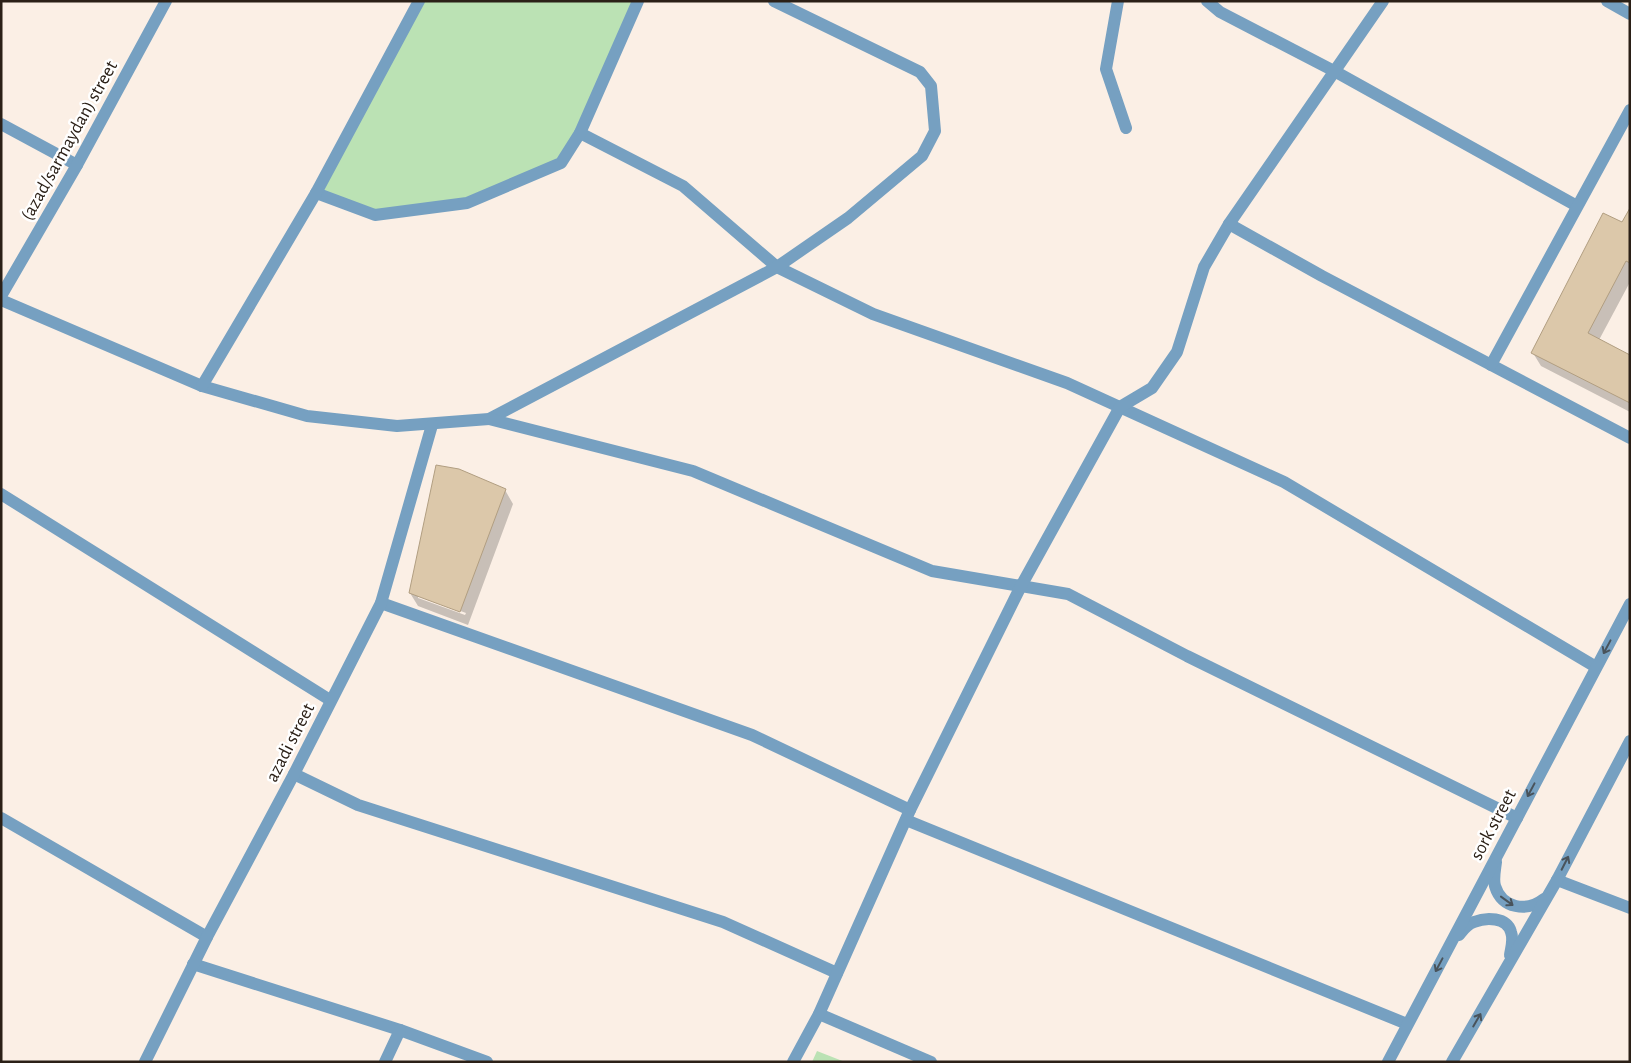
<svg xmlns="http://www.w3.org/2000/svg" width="1631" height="1063" viewBox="0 0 1631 1063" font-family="'Alegreya Sans',sans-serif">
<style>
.green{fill:#bbe2b4}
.shadow{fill:#0003;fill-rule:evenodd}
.building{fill:#dcc8aa;stroke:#b19e81}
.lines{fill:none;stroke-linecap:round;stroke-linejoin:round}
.minor{stroke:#76a0c1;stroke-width:12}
.tertiary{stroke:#76a0c1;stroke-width:12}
.oneway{stroke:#49535b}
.labels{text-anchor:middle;stroke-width:5;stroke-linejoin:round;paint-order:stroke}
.street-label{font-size:19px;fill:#2b2017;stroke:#fff}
</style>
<rect width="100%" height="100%" fill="#fbefe5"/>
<!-- green -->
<g class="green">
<path d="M419 1H638L561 163 467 203 375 215 316 193Z"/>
<path d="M817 1051 845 1062H812Z"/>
</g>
<!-- shadow -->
<g class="shadow">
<path d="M1630 211V282L1599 340 1630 357V412L1541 366 1533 353 1623 224Z"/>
<path d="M505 490 513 504 468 625 418 606 410 593ZM418 595 466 613 465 615 418 598Z"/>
</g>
<!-- building -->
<g class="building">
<path d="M1630 208V263L1626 261 1588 333 1630 355V403L1531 353 1603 213 1622 222Z"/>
<path d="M436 465 459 469 506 489 460 612 409 593Z"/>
</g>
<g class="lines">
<!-- minor -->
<g class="minor">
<path d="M1118 1 1106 69 1126 128"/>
<path d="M1207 1 1220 12 1336 72 1577 206"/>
<path d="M1607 1 1630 14"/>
<path d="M1 124 77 165"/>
<path d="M580 133 683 186 777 267 873 314 1067 383 1284 482 1596 667"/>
<path d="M316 193 375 215 467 203 561 163 580 133 638 1"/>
<path d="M1229 224 1322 276 1630 438"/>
<path d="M1 296 77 165 166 1"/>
<path d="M1 300 202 386 307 416 397 426 489 419 777 267 848 218 922 156 935 131 931 86 920 72 774 1"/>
<path d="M1491 365 1630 110"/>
<path d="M202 386 316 193 419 1"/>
<path d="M489 419 693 471 932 571 1068 594 1187 656 1517 818"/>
<path d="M1 494 330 700"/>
<path d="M381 603 752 735 910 810"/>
<path d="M294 774 358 805 723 922 837 973"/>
<path d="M1 818 207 937"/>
<path d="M906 820 1407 1024"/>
<path d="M1557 880 1630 908"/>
<path d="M193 964 400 1030 487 1062"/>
<path d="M819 1014 931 1062"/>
<path d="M145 1062 207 937 294 774 381 603 432 425"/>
<path d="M385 1062 400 1030"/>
<path d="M793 1062 819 1014 910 810 1021 586 1120 407 1152 388 1177 352 1204 267 1229 224 1383 1"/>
</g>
<!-- tertiary -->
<g class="tertiary">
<path d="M1496 862C1495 870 1493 879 1495 886 1502 909 1527 912 1544 899"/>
<path d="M1459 935C1463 930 1467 924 1474 922 1486 917 1507 917 1511 932 1514 940 1511 948 1510 955"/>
<path d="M1388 1062 1630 604"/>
<path d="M1452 1062 1557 880 1630 741"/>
</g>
</g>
<!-- one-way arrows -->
<defs><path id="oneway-shaft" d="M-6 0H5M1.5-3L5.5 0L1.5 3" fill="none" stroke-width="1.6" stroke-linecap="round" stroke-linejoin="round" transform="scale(1.25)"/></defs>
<g class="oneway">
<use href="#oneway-shaft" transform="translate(1607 647) rotate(118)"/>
<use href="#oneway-shaft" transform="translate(1531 790) rotate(118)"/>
<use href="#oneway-shaft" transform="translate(1565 863) rotate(-63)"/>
<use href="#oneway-shaft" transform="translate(1507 901) rotate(36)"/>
<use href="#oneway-shaft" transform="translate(1439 965) rotate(118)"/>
<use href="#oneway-shaft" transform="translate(1477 1020) rotate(-60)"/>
</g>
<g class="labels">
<!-- street labels -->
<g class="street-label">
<text transform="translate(68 140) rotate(-61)" y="7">(azad/sarmaydan) street</text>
<text transform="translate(289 742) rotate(-63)" y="7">azadi street</text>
<text transform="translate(1492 824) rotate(-62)" y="7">sork street</text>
</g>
</g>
<!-- border -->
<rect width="1631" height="1063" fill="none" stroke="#2b2017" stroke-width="5"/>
</svg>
